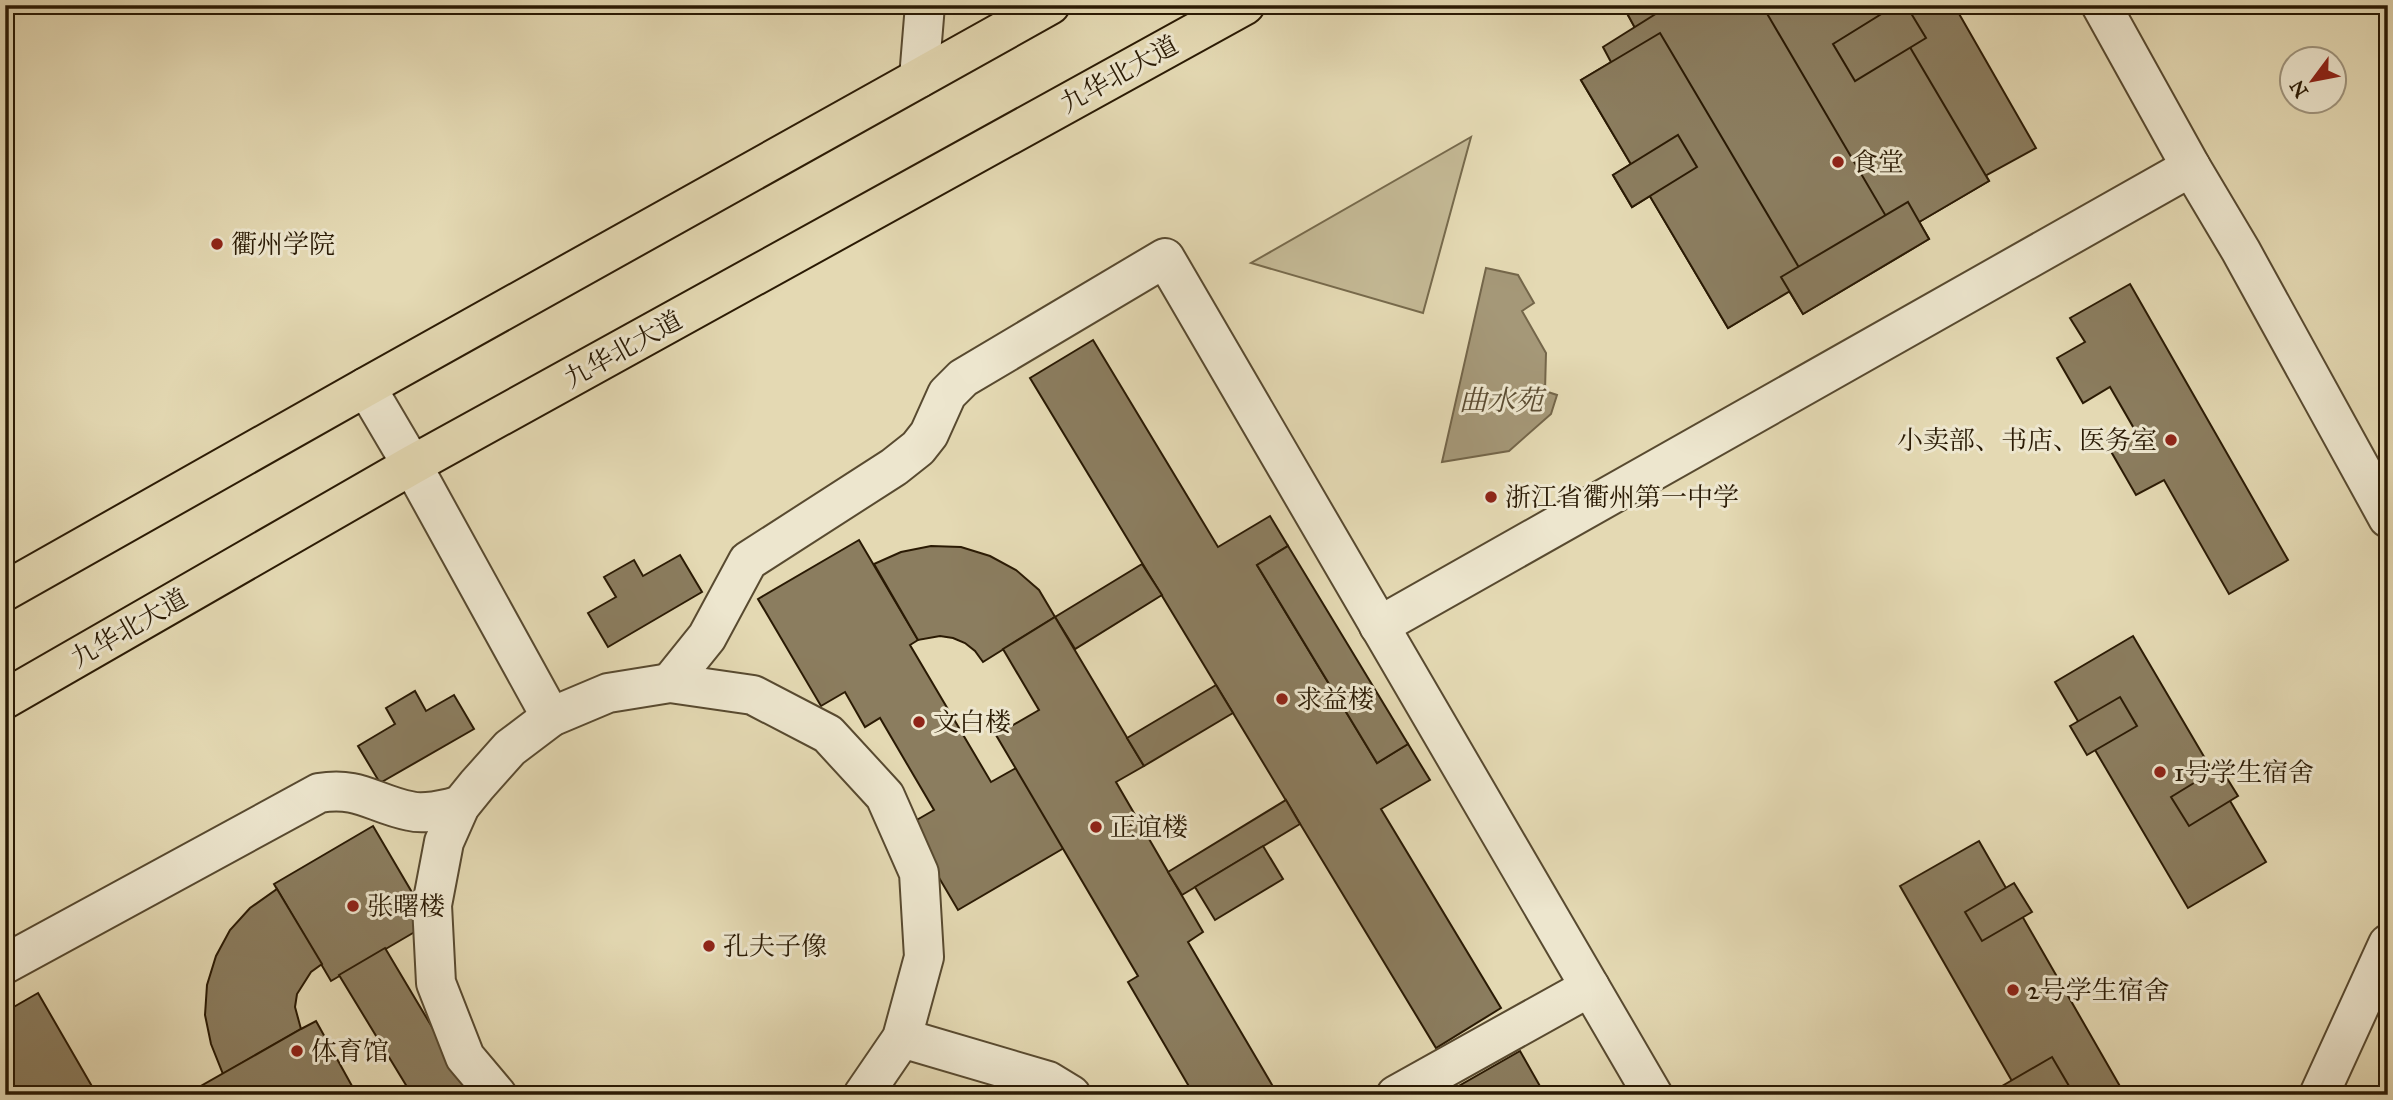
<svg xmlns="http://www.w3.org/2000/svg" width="2393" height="1100" viewBox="0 0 2393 1100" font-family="'IM FELL Great Primer','Noto Serif SC',serif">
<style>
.green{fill:#c4b995;stroke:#776a4c;stroke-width:2}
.water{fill:#a59878;stroke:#74664a;stroke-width:2}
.building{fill:#8b7d5f;stroke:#2a1a04;stroke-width:2}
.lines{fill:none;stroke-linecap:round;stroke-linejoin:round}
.minor-casing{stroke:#584a30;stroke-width:42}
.major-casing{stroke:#2a1a04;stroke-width:42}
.minor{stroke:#ede6ce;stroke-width:38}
.major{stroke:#e4d9b3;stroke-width:38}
.poi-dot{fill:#8f2418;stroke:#ede6ce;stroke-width:2.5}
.labels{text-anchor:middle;stroke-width:6;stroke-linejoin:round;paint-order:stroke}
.street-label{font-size:26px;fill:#2a1a04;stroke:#ede6ce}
.poi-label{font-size:26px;fill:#2a1a04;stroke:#ede6ce;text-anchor:start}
.water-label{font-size:28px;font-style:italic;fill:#5b4c32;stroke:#ede6ce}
</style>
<rect width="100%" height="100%" fill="#e4d9b3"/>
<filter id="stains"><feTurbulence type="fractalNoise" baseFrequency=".00286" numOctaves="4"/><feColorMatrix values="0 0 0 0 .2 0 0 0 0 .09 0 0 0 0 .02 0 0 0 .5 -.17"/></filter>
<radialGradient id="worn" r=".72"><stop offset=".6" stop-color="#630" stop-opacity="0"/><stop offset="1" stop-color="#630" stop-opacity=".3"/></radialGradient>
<!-- green -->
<path class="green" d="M1471 137 1423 313 1251 263Z"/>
<!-- water -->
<path class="water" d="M1486 268 1518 275 1534 303 1522 311 1546 353 1545 391 1557 395 1551 414 1509 451 1442 462Z"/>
<!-- building -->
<g class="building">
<path d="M1645 5H1752L1655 62 1628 15Z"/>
<path d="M1645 5H1885L1888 10 1896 5H1906L1926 38 1911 48 1989 181 1919 222 1929 239 1803 314 1789 291 1728 328 1650 196 1632 207 1613 175 1631 164 1581 80 1643 43 1628 15Z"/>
<path d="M1670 5H1954L2036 148 1746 307 1671 175 1603 47Z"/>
<path d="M1762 5H1885L1989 181 1897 235Z"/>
<path d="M1896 5H1906L1926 38 1855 81 1833 44Z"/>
<path d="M1660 33 1807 281 1728 328 1581 80Z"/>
<path d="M1678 135 1697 167 1632 207 1613 175Z"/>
<path d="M1908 202 1929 239 1803 314 1781 277Z"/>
<path d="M2130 284 2288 560 2229 594 2164 480 2136 495 2109 448 2136 432 2110 387 2083 403 2057 358 2085 342 2070 318Z"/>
<path d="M1093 340 1218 547 1270 516 1288 546 1257 565 1377 763 1408 744 1430 780 1381 809 1501 1008 1436 1048 1030 378Z"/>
<path d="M859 540 918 640 910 645 991 782 1016 768 1064 848 958 910 908 825 934 810 880 718 865 727 845 692 821 706 758 599Z"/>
<path d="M931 546 961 547 990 556 1016 570 1039 590 1055 617 983 662 975 651 965 643 953 638 940 636 918 640 874 564 901 552Z"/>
<path d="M1288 546 1408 744 1377 763 1257 565Z"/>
<path d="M680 555 702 592 608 647 588 613 616 597 604 577 634 560 643 576Z"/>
<path d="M1142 564 1162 595 1075 649 1055 617Z"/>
<path d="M1055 617 1144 766 1116 782 1203 932 1188 942 1278 1095H1194L1128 982 1138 976 996 735 1039 710 1003 649Z"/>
<path d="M2133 636 2266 862 2188 908 2055 682Z"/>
<path d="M1216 685 1233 713 1144 766 1127 738Z"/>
<path d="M415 691 426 711 454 695 474 729 380 783 358 746 395 724 386 708Z"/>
<path d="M2120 697 2137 726 2087 755 2070 726Z"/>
<path d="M2220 767 2238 796 2189 826 2171 797Z"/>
<path d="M1286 800 1300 824 1182 895 1168 872Z"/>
<path d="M373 826 430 923 331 981 274 884Z"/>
<path d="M1979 841 2125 1095H2020L1900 886Z"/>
<path d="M1263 846 1283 879 1215 920 1195 887Z"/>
<path d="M2014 883 2032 912 1982 941 1965 912Z"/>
<path d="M277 889 322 964 311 972 297 994 295 1007 301 1029 223 1074 211 1044 205 1015 207 985 216 956 230 930 250 908Z"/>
<path d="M385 948 463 1079 491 1095H412L339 975Z"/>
<path d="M38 993 97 1095H5V1012Z"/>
<path d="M316 1021 357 1095H185L301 1029Z"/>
<path d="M1520 1051 1545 1095H1443Z"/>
<path d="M2052 1057 2069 1086 2055 1095H2007L2002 1086Z"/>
</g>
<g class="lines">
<!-- minor casing -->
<g class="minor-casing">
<g id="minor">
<path d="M2101 5 2191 167 2241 251 2388 518"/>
<path d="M919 78 925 5"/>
<path d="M366 387 412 465 551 717"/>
<path d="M1379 626 2191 167"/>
<path d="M670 683 707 637 748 561 894 467 918 448 929 434 947 394 963 378 1165 258 1653 1095"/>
<path d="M5 964 319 793C359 786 374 804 410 811 426 815 444 809 460 806"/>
<path d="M902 1038 1048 1081 1071 1095"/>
<path d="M497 1095 465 1057 436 983 432 905 444 842 460 806 477 785 510 748 551 717 608 693 670 683 753 695 828 734 885 796 919 873 924 957 902 1038 863 1095"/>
<path d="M1396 1095 1590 987"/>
<path d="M2319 1095 2388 944"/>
</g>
</g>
<!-- major casing -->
<g class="major-casing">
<g id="major">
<path d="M5 591 366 387 1050 5"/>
<path d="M5 699 412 465 1245 5"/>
</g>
</g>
<!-- minor -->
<use href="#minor" class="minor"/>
<!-- major -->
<use href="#major" class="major"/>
</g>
<!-- markers -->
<g class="poi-dot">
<circle cx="1838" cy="162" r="7"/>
<circle cx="217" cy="244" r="7"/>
<circle cx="2171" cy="440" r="7"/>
<circle cx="1491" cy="497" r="7"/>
<circle cx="1282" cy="699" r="7"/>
<circle cx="919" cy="722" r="7"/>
<circle cx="2160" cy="772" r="7"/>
<circle cx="1096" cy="827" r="7"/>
<circle cx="353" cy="906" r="7"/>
<circle cx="709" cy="946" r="7"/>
<circle cx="2013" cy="990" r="7"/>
<circle cx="297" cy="1051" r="7"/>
</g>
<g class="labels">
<!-- street labels -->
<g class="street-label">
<text transform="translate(1119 74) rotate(-29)" y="9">九华北大道</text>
<text transform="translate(623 349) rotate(-29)" y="9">九华北大道</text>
<text transform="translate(129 628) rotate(-30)" y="9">九华北大道</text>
</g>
<!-- poi labels -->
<g class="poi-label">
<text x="1852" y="171">食堂</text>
<text x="231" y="253">衢州学院</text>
<text x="2157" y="449" text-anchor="end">小卖部、书店、医务室</text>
<text x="1505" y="506">浙江省衢州第一中学</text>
<text x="1296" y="708">求益楼</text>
<text x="933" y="731">文白楼</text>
<text x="2174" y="781">1号学生宿舍</text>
<text x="1110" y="836">正谊楼</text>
<text x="367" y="915">张曙楼</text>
<text x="723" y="955">孔夫子像</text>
<text x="2027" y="999">2号学生宿舍</text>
<text x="311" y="1060">体育馆</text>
</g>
<!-- water labels -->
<g class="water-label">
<text x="1501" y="410">曲水苑</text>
</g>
</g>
<!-- margin -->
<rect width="2393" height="1100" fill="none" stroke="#e4d9b3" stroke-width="28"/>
<rect x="7" y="7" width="2379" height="1086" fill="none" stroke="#2a1a04" stroke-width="3.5"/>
<rect x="14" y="14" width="2365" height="1072" fill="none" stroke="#2a1a04" stroke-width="2"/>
<!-- north arrow -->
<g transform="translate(2313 80) rotate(238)"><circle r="33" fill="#ede6ce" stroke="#9f947d" stroke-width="2"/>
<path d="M0-5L12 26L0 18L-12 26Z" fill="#8f2418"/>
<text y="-10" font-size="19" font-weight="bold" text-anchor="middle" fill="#2a1a04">N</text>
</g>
<rect width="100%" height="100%" filter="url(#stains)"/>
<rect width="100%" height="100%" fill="url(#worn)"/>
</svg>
